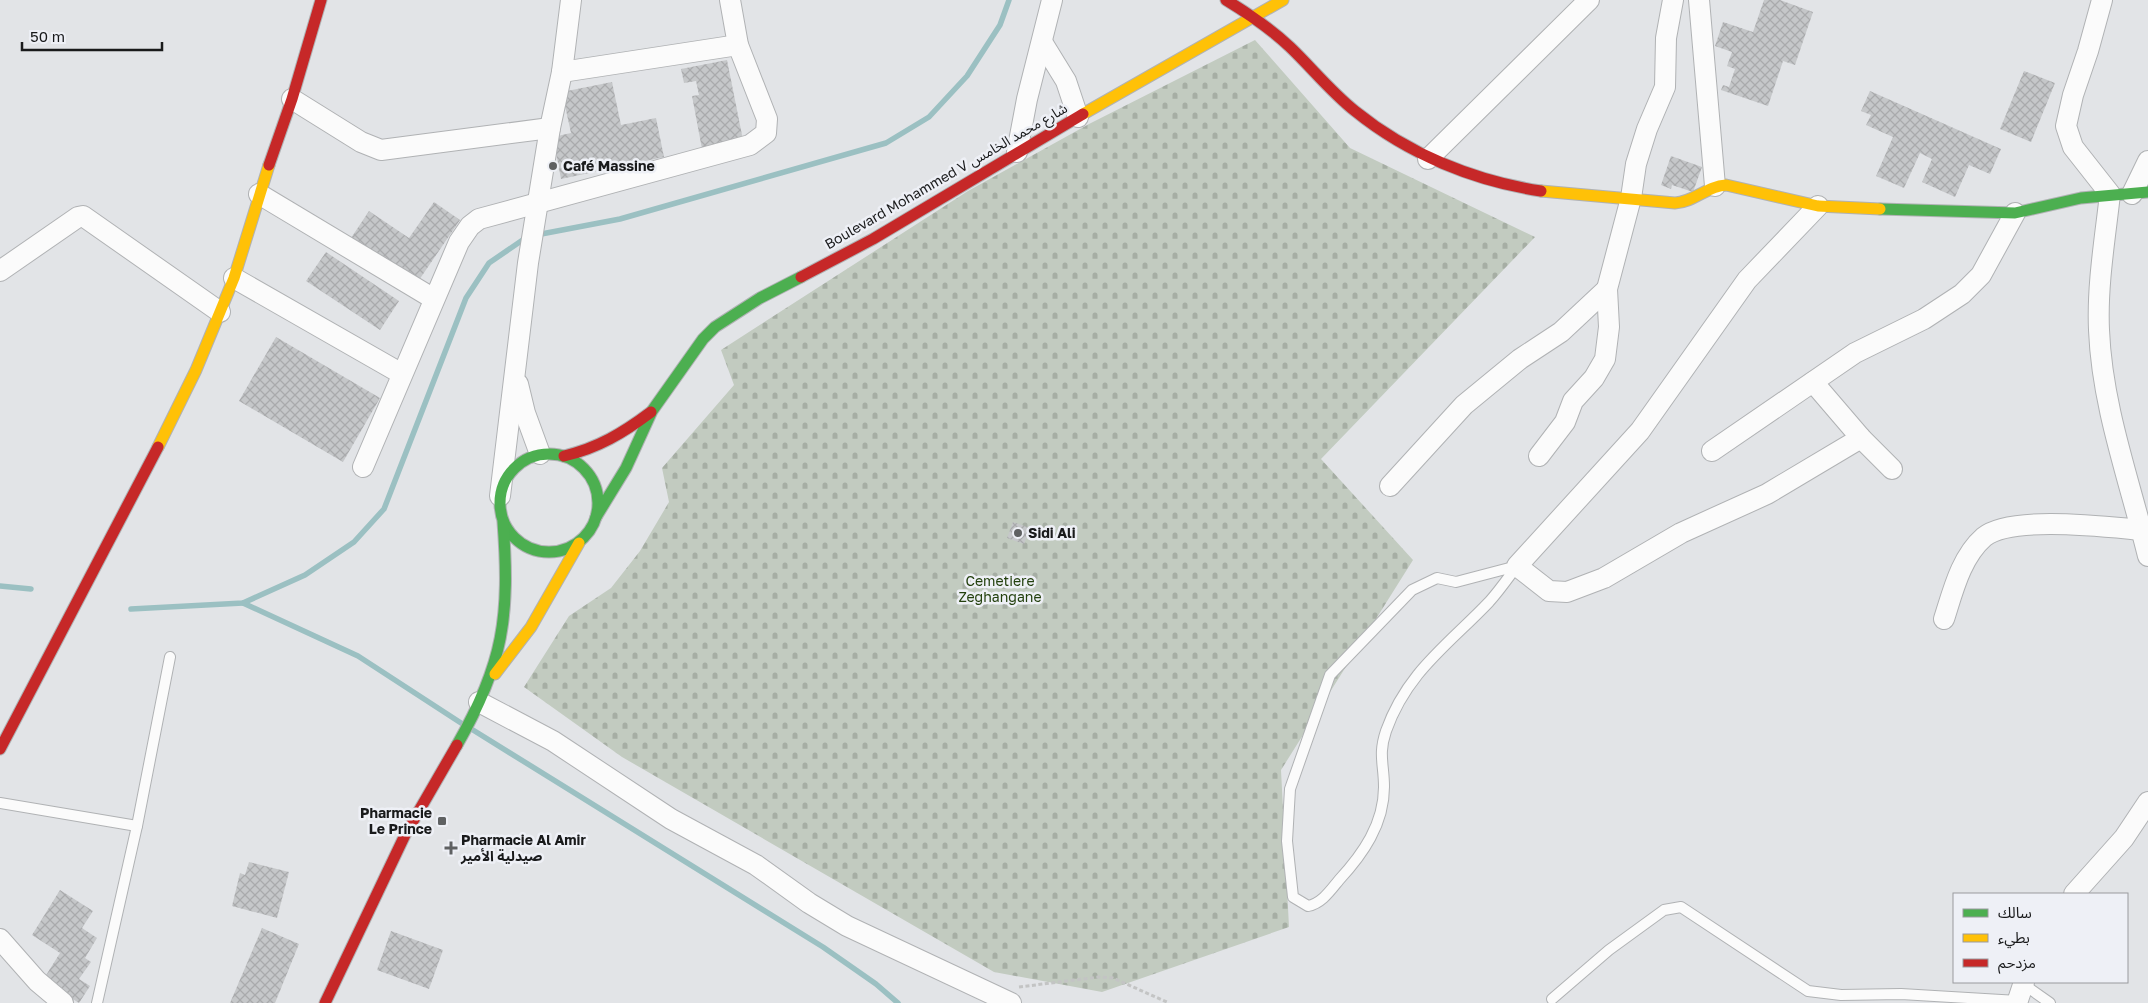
<svg xmlns="http://www.w3.org/2000/svg" width="2148" height="1003" viewBox="0 0 2148 1003" font-family="'Golos Text','Noto Sans Arabic',sans-serif">
<style>
.cemetery{fill:url(#cemetery-stones)}
.lines{fill:none;stroke-linecap:round;stroke-linejoin:round}
.stream{stroke:#9bc0c2;stroke-width:5.5}
.building{fill:url(#building-cross-hatch)}
.lane-casing{stroke:#b0b2b4;stroke-width:12}
.street-casing{stroke:#b0b2b4;stroke-width:22}
.fast-casing{stroke:#b0b2b4;stroke-width:13}
.slow-casing{stroke:#b0b2b4;stroke-width:13}
.jam-casing{stroke:#b0b2b4;stroke-width:13}
.path{stroke:#c3c4c4;stroke-width:3;stroke-dasharray:4 2.5;stroke-linecap:butt}
.lane{stroke:#fbfbfb;stroke-width:10}
.street{stroke:#fbfbfb;stroke-width:20}
.fast{stroke:#4caf50;stroke-width:11}
.slow{stroke:#ffc107;stroke-width:11}
.jam{stroke:#c62828;stroke-width:11}
.poi-dot{fill:#5f6162;stroke:#eef0f6;stroke-width:2}
.labels{text-anchor:middle;stroke-width:5;stroke-linejoin:round;paint-order:stroke}
.poi-label{font-size:14px;font-weight:bold;fill:#191a1b;stroke:#eef0f6;text-anchor:start}
.street-label{font-size:14px;fill:#191a1b;stroke:#eef0f6}
.park-label{font-size:14px;fill:#23400d;stroke:#eef0f6}
</style>
<defs>
<pattern id="cemetery-stones" width="16" height="16" patternUnits="userSpaceOnUse" patternTransform="scale(1.25)"><rect width="16" height="16" fill="#c2cbc0"/><path d="M2 7V4a2 2 0 0 1 4 0v3zM10 15v-3a2 2 0 0 1 4 0v3z" fill="#a6aea4"/></pattern>
<pattern id="building-cross-hatch" width="8" height="8" patternUnits="userSpaceOnUse" patternTransform="scale(1.25)"><rect width="8" height="8" fill="#c5c7c9"/><path d="M0 0l8 8M0 8l8-8" fill="none" stroke="#a9aaac"/></pattern>
</defs>
<rect width="100%" height="100%" fill="#e2e4e7"/>
<!-- cemetery -->
<path class="cemetery" d="M1255 40 1350 148 1535 237 1321 459 1413 560 1281 770 1289 927 1102 992 994 972 622 757 524 687 569 616 611 588 640 551 669 502 662 468 734 385 721 350 968 191 1089 124Z"/>
<g class="lines">
<!-- stream -->
<g class="stream">
<path d="M536 235 620 219 886 143 929 117 967 76 1000 25 1009 0"/>
<path d="M0 586 31 589"/>
<path d="M243 603 358 656 461 723"/>
<path d="M131 609 243 603 305 575 354 542 384 509 466 298 489 263 527 237"/>
<path d="M473 730 823 947 876 984 898 1003"/>
</g>
</g>
<!-- building -->
<g class="building">
<path d="M1764 0H1780L1813 12 1795 65 1783 61 1768 106 1721 90 1723 85 1729 87 1735 69 1727 66 1732 52 1715 46 1723 22 1753 32Z"/>
<path d="M727 60 743 140 702 149 692 96 699 95 696 81 684 83 681 69Z"/>
<path d="M2024 71 2055 83 2031 142 2000 129Z"/>
<path d="M612 82 621 125 656 118 664 157 561 179 553 137 571 133 562 92Z"/>
<path d="M1870 91 2001 149 1990 174 1969 165 1955 197 1922 182 1932 159 1920 153 1904 188 1876 176 1893 137 1866 125 1871 115 1861 111Z"/>
<path d="M1671 156 1702 167 1693 192 1672 185 1671 189 1661 185Z"/>
<path d="M434 202 460 220 415 286 349 241 369 211 409 238Z"/>
<path d="M326 252 399 301 380 330 306 281Z"/>
<path d="M276 337 380 398 343 462 239 401Z"/>
<path d="M1013 522 1030 528 1024 544 1007 538Z"/>
<path d="M249 862 289 872 277 918 232 906 240 873 245 875Z"/>
<path d="M60 890 93 911 82 928 97 938 85 958 91 962 79 979 90 986 79 1003 43 980 60 953 32 935Z"/>
<path d="M262 928 299 944 275 1003H230Z"/>
<path d="M391 931 443 950 429 989 377 970Z"/>
</g>
<g class="lines">
<!-- lane casing -->
<g class="lane-casing">
<g id="lane">
<path d="M1517 566C1508 578 1499 591 1489 602 1448 645 1407 672 1386 731 1378 755 1384 764 1384 787 1384 824 1363 854 1339 880 1330 891 1322 903 1308 906L1293 897 1287 841 1290 789 1330 675 1412 590 1437 578 1456 582Z"/>
<path d="M0 803 137 826"/>
<path d="M2023 984 2050 1003"/>
<path d="M1552 999 1609 950 1664 910 1681 907 1808 991 1841 995 1901 994 2018 1001"/>
<path d="M97 1003 137 826 170 657"/>
</g>
</g>
<!-- street casing -->
<g class="street-casing">
<g id="street">
<path d="M1699 0 1715 186"/>
<path d="M2102 0 2088 51 2073 95 2066 126 2073 147 2110 194C2105 239 2097 285 2099 330 2102 407 2130 482 2148 556"/>
<path d="M1042 42 1066 81 1078 117"/>
<path d="M562 72 738 45"/>
<path d="M292 99 361 142 381 150 550 128"/>
<path d="M1017 152 1027 99 1052 0"/>
<path d="M1428 159 1589 0"/>
<path d="M259 194 434 299"/>
<path d="M2132 194 2148 161"/>
<path d="M1818 206 1747 280 1640 431 1517 566 1549 591 1567 592 1604 578 1681 533 1767 494 1861 438"/>
<path d="M0 271 78 217 83 216 220 312"/>
<path d="M234 278 402 374"/>
<path d="M1813 382 1861 438 1892 469"/>
<path d="M518 384 525 413 540 454"/>
<path d="M1712 451 1855 353 1924 319 1962 294 1981 275 2015 213"/>
<path d="M1539 456 1565 422 1573 401 1594 378 1605 359 1609 327 1607 289 1631 198 1636 164 1647 129 1665 87 1666 38 1673 0"/>
<path d="M363 467 459 242 470 226 479 219 750 145 766 133 767 119 738 45 730 0"/>
<path d="M1390 486 1464 405 1520 359 1561 332 1607 289"/>
<path d="M500 496 528 263 550 128 562 72 571 0"/>
<path d="M1944 619C1953 591 1961 557 1984 537 2011 515 2107 527 2142 530"/>
<path d="M479 702 553 741 671 819 756 865 809 903 847 926 1011 1003"/>
<path d="M2074 894 2124 838 2148 802"/>
<path d="M0 939 37 981 63 1003"/>
<path d="M2017 1003 2024 982"/>
</g>
</g>
<!-- fast casing -->
<g class="fast-casing">
<g id="fast">
<path d="M1880 209 2015 213 2081 198 2148 192"/>
<circle cx="549" cy="503" r="49"/>
<path d="M596 517 626 468 652 411 703 339 715 327 760 298 801 277"/>
<path d="M457 745C504 663 510 616 503 522"/>
</g>
</g>
<!-- slow casing -->
<g class="slow-casing">
<g id="slow">
<path d="M1083 114 1283 0"/>
<path d="M1541 191 1675 203C1694 202 1707 186 1726 185L1818 206 1880 209"/>
<path d="M158 447 196 370 234 278 269 165"/>
<path d="M495 674 531 627 579 543"/>
</g>
</g>
<!-- jam casing -->
<g class="jam-casing">
<g id="jam">
<path d="M1226 0C1249 14 1271 29 1290 47 1312 68 1331 92 1355 111 1408 154 1474 181 1541 191"/>
<path d="M269 165 292 99 321 0"/>
<path d="M801 277 873 239 1083 114"/>
<path d="M564 456C598 448 623 433 651 412"/>
<path d="M0 749 158 447"/>
<path d="M325 1003 405 835 457 745"/>
</g>
</g>
<!-- path -->
<path class="path" d="M1019 987 1099 977 1113 978 1169 1003"/>
<!-- lane -->
<use href="#lane" class="lane"/>
<!-- street -->
<use href="#street" class="street"/>
<!-- fast -->
<use href="#fast" class="fast"/>
<!-- slow -->
<use href="#slow" class="slow"/>
<!-- jam -->
<use href="#jam" class="jam"/>
</g>
<!-- markers -->
<g class="poi-dot">
<circle cx="553" cy="166" r="5"/>
<circle cx="1018" cy="533" r="5"/>
<rect x="437" y="816" width="10" height="10" rx="2.5"/>
<path d="M448.5 840.5h5v5h5v5h-5v5h-5v-5h-5v-5h5z"/>
</g>
<g class="labels">
<!-- poi labels -->
<g class="poi-label">
<text x="563" y="171">Café Massine</text>
<text x="1028" y="538">Sidi Ali</text>
<text x="432" y="818" text-anchor="end">Pharmacie<tspan x="432" dy="16">Le Prince</tspan></text>
<text x="461" y="845">Pharmacie Al Amir<tspan x="461" dy="16">صيدلية الأمير</tspan></text>
</g>
<!-- street labels -->
<g class="street-label">
<text transform="translate(946 176) rotate(-30)" y="5">Boulevard Mohammed V شارع محمد الخامس</text>
</g>
<!-- park labels -->
<g class="park-label">
<text x="1000" y="586">Cemetiere<tspan x="1000" dy="16">Zeghangane</tspan></text>
</g>
</g>
<!-- legend -->
<rect x="1953" y="893" width="175" height="90" fill="#eef0f6" stroke="#999a9e"/>
<rect x="1963" y="909" width="25" height="8" fill="#4caf50" stroke="#999a9e"/>
<text x="1998" y="918" font-size="15" fill="#191a1b">سالك</text>
<rect x="1963" y="934" width="25" height="8" fill="#ffc107" stroke="#999a9e"/>
<text x="1998" y="943" font-size="15" fill="#191a1b">بطيء</text>
<rect x="1963" y="959" width="25" height="8" fill="#c62828" stroke="#999a9e"/>
<text x="1998" y="968" font-size="15" fill="#191a1b">مزدحم</text>
<!-- scale -->
<path d="M22 42v8h140v-8" fill="none" stroke="#191a1b" stroke-width="2.5"/>
<text x="30" y="42" font-size="15" fill="#191a1b" stroke="#eef0f6" stroke-width="4" paint-order="stroke">50 m</text>
</svg>
